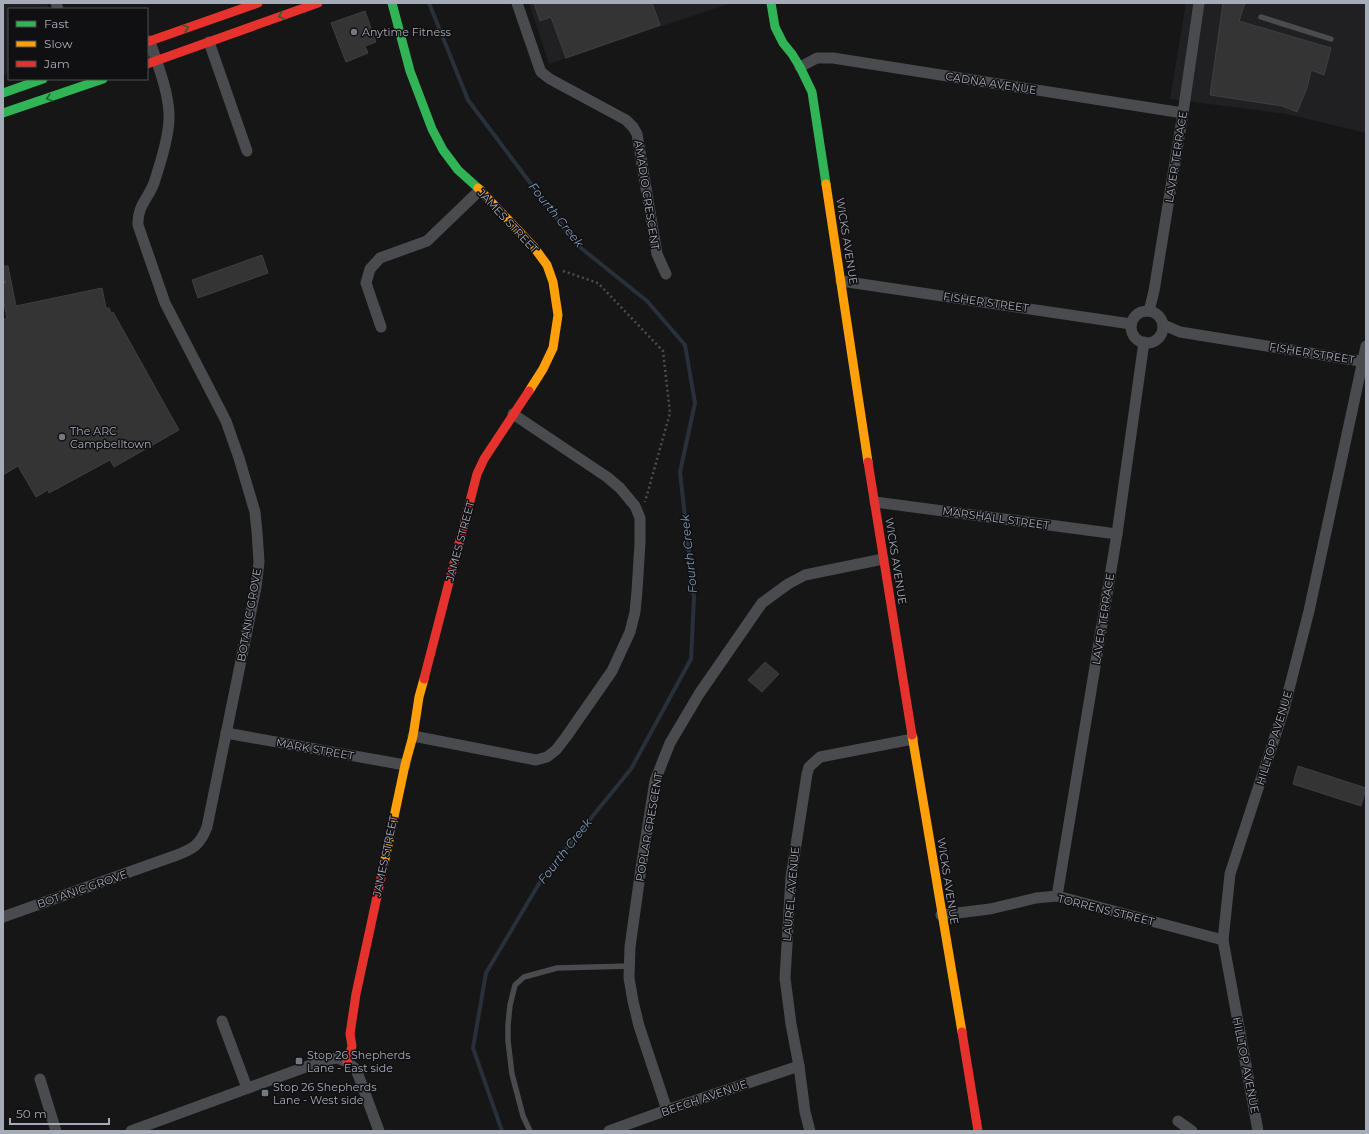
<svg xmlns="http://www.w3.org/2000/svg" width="1369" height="1134" viewBox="0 0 1369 1134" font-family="Montserrat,sans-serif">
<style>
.built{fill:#202022}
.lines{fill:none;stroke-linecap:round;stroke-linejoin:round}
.stream{stroke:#283039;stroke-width:4}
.building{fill:#343435;stroke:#3e3f42}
.path{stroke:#4c4d51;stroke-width:2.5;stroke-dasharray:2 3;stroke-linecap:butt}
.lane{stroke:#4a4b4f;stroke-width:5.5}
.street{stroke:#4a4b4f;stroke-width:11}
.fast{stroke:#30b455;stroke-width:9}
.slow{stroke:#ff9f0a;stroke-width:9}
.jam{stroke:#e5322d;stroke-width:9}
.oneway{stroke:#206234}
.poi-dot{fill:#74777f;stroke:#101012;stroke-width:1.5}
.labels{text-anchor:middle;stroke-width:3;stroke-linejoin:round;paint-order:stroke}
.poi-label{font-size:11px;fill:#a6abb8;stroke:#101012;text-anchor:start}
.street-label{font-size:11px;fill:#a6abb8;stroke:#101012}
.water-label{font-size:12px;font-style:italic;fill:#7b98b5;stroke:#101012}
</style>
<rect width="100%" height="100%" fill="#161616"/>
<!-- built -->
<g class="built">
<path d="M3 3H47L49 9H9V73L3 75Z"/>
<path d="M529 3H731L549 64Z"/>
<path d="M1186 3H1366V133L1287 114 1170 99Z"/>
</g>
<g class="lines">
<!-- stream -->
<path class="stream" d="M429 3 468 100 576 244 647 301 685 345 695 403 680 472 694 597 691 659 631 769 543 877 486 973 473 1048 502 1131"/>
</g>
<!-- building -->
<g class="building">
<path d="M534 3H652L660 25 566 58 551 17 540 21Z"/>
<path d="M1223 3H1245L1239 21 1331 48 1324 75 1311 70 1307 88 1297 112 1282 106 1210 95Z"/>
<path d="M365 11 376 42 365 46 368 53 346 62 331 23Z"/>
<path d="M262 255 268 273 198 298 192 280Z"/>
<path d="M3 266H8L16 306 102 288 106 308H109L111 313 113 312 179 430 114 467 110 460 49 493 48 490 36 497 18 466 3 475V320L7 318 3 298Z"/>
<path d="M765 662 779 674 762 692 748 680Z"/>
<path d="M1298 766 1366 788 1361 806 1293 784Z"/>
</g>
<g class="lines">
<!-- path -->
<g class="path">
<path d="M563 271 598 283 663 351 670 413 645 502"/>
<path d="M3 276 5 283 3 284"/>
</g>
<!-- lane -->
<g class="lane">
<path d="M1261 17 1331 39"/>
<path d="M530 1131 523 1116 512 1074 508 1041V1025L510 1005 515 985 524 977 557 968 630 966"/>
</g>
<!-- street -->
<g class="street">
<path d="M56 3 58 9"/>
<path d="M517 3 539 67 541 72 550 79 626 120 633 127 637 134 657 254 666 274"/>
<path d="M209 42 247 151"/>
<path d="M800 67 817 58H833L1183 113"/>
<path d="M841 281 1131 324"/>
<circle cx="1147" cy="327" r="16"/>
<path d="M1149 311 1154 291 1183 113 1199 3"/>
<path d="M1164 325 1180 332 1366 362"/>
<path d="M381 327 366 283 370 269 380 258 427 241 480 190"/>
<path d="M875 502 1117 534"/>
<path d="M226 733 405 765"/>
<path d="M413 736 536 760 547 757 556 750 566 737 612 671 630 632 635 612 637 591 640 543V518L635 506 620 488 607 477 513 414"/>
<path d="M1057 896 1117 534 1144 342"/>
<path d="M941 915 990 909 1036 898 1057 896 1223 940"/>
<path d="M3 917 177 855C193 849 200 845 207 827L256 587 259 562 257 532 255 512 239 458 226 421 165 303 138 225C137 206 148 199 154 183 160 164 170 134 169 114 168 89 157 64 150 41"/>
<path d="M222 1021 247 1088"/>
<path d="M40 1079 56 1131"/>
<path d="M667 1110 639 1026 633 1001 629 978 630 947 641 868 655 781 664 758 670 743 699 694 762 603 788 584 805 575 883 559"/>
<path d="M1178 1121 1192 1131"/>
<path d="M131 1131 311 1065 326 1060 337 1058 347 1062 356 1069 379 1131"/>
<path d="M609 1131 667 1110 799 1066"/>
<path d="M810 1131 805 1112 799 1066 791 1024 785 978 791 877 807 774 809 767 820 757 913 739"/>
<path d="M1258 1131 1223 940 1230 874 1284 709 1309 611 1366 346"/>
</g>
<!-- fast -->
<g class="fast">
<path d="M392 3 410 71 432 129 443 150 458 170 478 188"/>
<path d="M771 3 775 27 783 43 792 54 800 67 812 92 826 184"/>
<path d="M3 93 43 79"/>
<path d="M3 113 103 79"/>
</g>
<!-- slow -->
<g class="slow">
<path d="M826 184 868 462"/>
<path d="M478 188 533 246 547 265 553 282 558 315 553 348 543 369 529 391"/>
<path d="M912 735 962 1032"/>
<path d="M384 864 405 765 413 736 419 697 424 679"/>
</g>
<!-- jam -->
<g class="jam">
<path d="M147 42 258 3"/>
<path d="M147 64 318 3"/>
<path d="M868 462 912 735"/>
<path d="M424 679 477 474 484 459 529 391"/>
<path d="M962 1032 978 1131"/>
<path d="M347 1062 352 1046 350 1034 356 994 384 864"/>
</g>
</g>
<!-- one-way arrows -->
<defs><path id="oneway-chevron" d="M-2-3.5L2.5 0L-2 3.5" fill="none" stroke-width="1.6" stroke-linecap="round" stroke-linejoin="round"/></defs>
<g class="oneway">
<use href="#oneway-chevron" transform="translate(281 16) rotate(160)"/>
<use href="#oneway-chevron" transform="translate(186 28) rotate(-19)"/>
<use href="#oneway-chevron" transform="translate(49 98) rotate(161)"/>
</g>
<!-- markers -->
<g class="poi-dot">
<circle cx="354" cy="32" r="4"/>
<circle cx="62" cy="437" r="4"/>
<rect x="295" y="1057" width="8" height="8" rx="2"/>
<rect x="261" y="1089" width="8" height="8" rx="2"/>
</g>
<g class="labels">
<!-- poi labels -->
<g class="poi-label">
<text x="362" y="36">Anytime Fitness</text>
<text x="70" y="435">The ARC<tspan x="70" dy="13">Campbelltown</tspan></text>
<text x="307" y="1059">Stop 26 Shepherds<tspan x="307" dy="13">Lane - East side</tspan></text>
<text x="273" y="1091">Stop 26 Shepherds<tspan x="273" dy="13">Lane - West side</tspan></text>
</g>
<!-- street labels -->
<g class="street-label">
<text transform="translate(991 83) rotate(9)" y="4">CADNA AVENUE</text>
<text transform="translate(1176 157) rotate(-81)" y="4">LAVER TERRACE</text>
<text transform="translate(647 195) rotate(81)" y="4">AMADIO CRESCENT</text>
<text transform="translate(508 221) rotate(47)" y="4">JAMES STREET</text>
<text transform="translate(847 241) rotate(81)" y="4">WICKS AVENUE</text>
<text transform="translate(986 302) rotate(8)" y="4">FISHER STREET</text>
<text transform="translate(1312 353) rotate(9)" y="4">FISHER STREET</text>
<text transform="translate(996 518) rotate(8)" y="4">MARSHALL STREET</text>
<text transform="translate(460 541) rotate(-75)" y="4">JAMES STREET</text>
<text transform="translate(896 561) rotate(81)" y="4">WICKS AVENUE</text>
<text transform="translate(249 615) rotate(-80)" y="4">BOTANIC GROVE</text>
<text transform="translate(1103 619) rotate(-81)" y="4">LAVER TERRACE</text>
<text transform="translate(1274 738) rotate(-73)" y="4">HILLTOP AVENUE</text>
<text transform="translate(315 749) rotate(10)" y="4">MARK STREET</text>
<text transform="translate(649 827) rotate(-80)" y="4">POPLAR CRESCENT</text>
<text transform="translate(385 856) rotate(-78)" y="4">JAMES STREET</text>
<text transform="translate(948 881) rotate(81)" y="4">WICKS AVENUE</text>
<text transform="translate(82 889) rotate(-19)" y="4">BOTANIC GROVE</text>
<text transform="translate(791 894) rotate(-85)" y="4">LAUREL AVENUE</text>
<text transform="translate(1106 910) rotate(14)" y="4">TORRENS STREET</text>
<text transform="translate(1246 1065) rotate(79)" y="4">HILLTOP AVENUE</text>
<text transform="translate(704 1098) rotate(-19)" y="4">BEECH AVENUE</text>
</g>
<!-- water labels -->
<g class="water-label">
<text transform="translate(556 215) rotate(51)" y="4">Fourth Creek</text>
<text transform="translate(689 554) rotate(-96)" y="4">Fourth Creek</text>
<text transform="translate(565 851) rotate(-52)" y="4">Fourth Creek</text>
</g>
</g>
<!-- border -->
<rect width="1369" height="1134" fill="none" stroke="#a6abb8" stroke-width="8"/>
<!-- legend -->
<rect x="8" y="8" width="140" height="72" fill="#101012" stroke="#4c4e54"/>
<rect x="16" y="21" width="20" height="6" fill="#30b455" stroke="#4c4e54"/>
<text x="44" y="28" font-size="12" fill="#a6abb8">Fast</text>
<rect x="16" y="41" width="20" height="6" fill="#ff9f0a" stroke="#4c4e54"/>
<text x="44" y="48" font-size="12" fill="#a6abb8">Slow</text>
<rect x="16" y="61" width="20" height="6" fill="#e5322d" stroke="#4c4e54"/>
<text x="44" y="68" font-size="12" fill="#a6abb8">Jam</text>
<!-- scale -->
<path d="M10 1118v6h99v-6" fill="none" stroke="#a6abb8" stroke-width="2"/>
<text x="16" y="1118" font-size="12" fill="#a6abb8" stroke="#101012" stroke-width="3" paint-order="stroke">50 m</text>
</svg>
